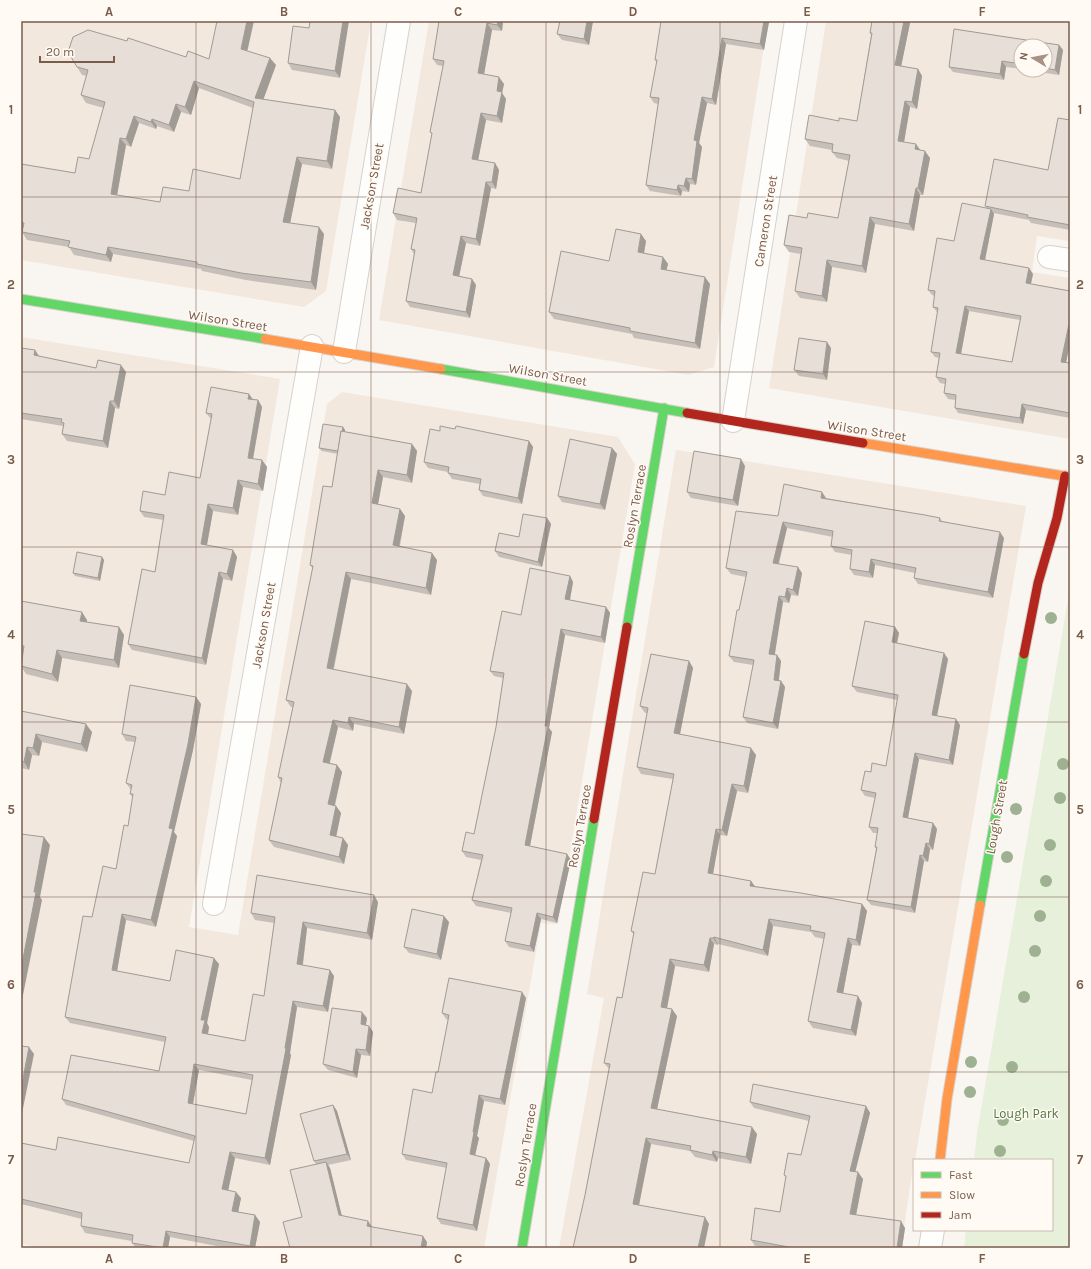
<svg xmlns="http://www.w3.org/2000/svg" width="1091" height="1269" viewBox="0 0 1091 1269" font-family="Karla,sans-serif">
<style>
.residential{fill:#f2e8de;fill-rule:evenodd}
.green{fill:#e7f0db}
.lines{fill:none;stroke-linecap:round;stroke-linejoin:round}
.street-casing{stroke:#d7d1cb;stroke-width:24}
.fast-casing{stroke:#d9d2cb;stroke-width:11}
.slow-casing{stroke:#d9d2cb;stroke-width:11}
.jam-casing{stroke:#d9d2cb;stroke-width:11}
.street{stroke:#fefefd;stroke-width:22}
.fast{stroke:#63d668;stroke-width:9}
.slow{stroke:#ff974d;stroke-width:9}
.jam{stroke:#b3261e;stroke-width:9}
.tree{fill:#9eb190}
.wall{fill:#c6bfb9;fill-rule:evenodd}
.shaded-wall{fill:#a19b96}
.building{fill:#e6ded7;stroke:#a19b96;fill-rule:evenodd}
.grid{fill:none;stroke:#7a5c4d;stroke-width:1;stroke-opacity:0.55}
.labels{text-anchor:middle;stroke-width:3;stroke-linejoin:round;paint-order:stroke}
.street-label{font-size:13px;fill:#7a5c4d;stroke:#fffaf3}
.park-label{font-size:13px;fill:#537a41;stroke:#fffaf3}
.neatline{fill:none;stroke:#7a5c4d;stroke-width:1.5}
.grid-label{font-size:13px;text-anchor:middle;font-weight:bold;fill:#7a5c4d}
</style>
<rect width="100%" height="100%" fill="#f9f5f0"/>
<!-- residential -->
<g class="residential">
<path d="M21 21H371L326 291 304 307 21 260Z"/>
<path d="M429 21H768L714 367 689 375 379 320Z"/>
<path d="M826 21H1070V241L1037 236 1032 272 1070 278V439L769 388ZM1021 46H1045V70H1021Z"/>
<path d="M21 337 280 379 189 927 238 935 327 404 342 392 618 437 635 464 558 924 541 923 484 1248H44L21 1244Z"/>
<path d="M676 450 1026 506 915 1160H914L901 1248H559L604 998 587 994Z"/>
</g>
<!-- green -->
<path class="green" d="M1070 588V1248H964L966 1230H1052V1160H974L977 1133Z"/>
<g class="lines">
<!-- street casing -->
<g class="street-casing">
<g id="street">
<path d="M1049 257 1070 260"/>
<path d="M344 352 399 21"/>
<path d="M733 421 796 21"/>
<path d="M214 904 312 346"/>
<path d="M930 1248 933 1230"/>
</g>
</g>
<!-- fast casing -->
<g class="fast-casing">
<g id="fast">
<path d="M21 299 265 339"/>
<path d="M441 369 687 413"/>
<path d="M627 627 664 408"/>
<path d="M980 905 1024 654"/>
<path d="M522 1248 594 819"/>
</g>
</g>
<!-- slow casing -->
<g class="slow-casing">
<g id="slow">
<path d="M265 339 441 369"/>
<path d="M863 443 1070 477"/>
<path d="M940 1160 947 1099 980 905"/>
</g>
</g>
<!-- jam casing -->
<g class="jam-casing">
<g id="jam">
<path d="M687 413 863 443"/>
<path d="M1024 654 1038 583 1057 518 1065 476"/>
<path d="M594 819 627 627"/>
</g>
</g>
<!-- street -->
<use href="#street" class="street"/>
<!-- fast -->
<use href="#fast" class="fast"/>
<!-- slow -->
<use href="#slow" class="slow"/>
<!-- jam -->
<use href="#jam" class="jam"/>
</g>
<!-- trees -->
<g class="tree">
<circle cx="1051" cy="618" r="6"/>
<circle cx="1063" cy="764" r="6"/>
<circle cx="1060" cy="798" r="6"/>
<circle cx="1016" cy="809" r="6"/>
<circle cx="1050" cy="845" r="6"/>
<circle cx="1007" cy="857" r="6"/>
<circle cx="1046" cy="881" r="6"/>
<circle cx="1040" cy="916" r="6"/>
<circle cx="1035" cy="951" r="6"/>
<circle cx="1024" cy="997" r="6"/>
<circle cx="971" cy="1062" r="6"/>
<circle cx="1012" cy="1067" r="6"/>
<circle cx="970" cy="1092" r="6"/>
<circle cx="1003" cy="1120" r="6"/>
<circle cx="1000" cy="1151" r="6"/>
</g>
<!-- wall -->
<g class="wall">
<path d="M439 21H503L502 31 492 30 484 74 504 84 502 93 506 99 502 123 486 120 478 160 495 163 499 170 496 189 491 188 480 246 466 243 459 276 472 279 476 285 470 318 410 307 406 301 414 254 411 249 416 223 397 220 393 213 421 193 432 134 430 132 443 66 437 65 433 59Z"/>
<path d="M560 21H593L589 45 562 40 557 34Z"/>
<path d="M872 21H909L910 23 901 66 918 69 922 76 917 109 910 107 904 142 920 150 930 158 923 195H920L914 231 875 224 866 273 832 267 827 302 800 298 795 291 801 254 789 252 784 245 807 218H838L849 161 837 158 832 152V150L810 146 805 139 839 121H857L871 35 870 33Z"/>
<path d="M769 22 764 50 726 44 716 105 707 103 699 143 702 147 696 185 690 184 689 192 682 191 681 196 650 191 646 185 658 104 654 103 650 97 657 62 655 60Z"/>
<path d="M309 28 340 78 292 70 288 63Z"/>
<path d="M954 29 1059 45 1063 50 1059 75 1025 70H1045V46H1021V69L1006 67 1004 80 953 72 949 67Z"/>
<path d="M247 51 276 65 263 99 335 110 340 117 332 169 302 164 290 223 324 234 316 290 246 280 202 271 201 269 113 254 111 262 74 255 69 247 27 240 22 232 23 229H21V164L75 173 89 159 104 108 86 103 81 95 87 76 82 75 77 67 186 57 209 59ZM199 88 253 108 240 179 189 191 160 202 117 195 126 145 131 147 139 123 156 129 157 126 174 132 181 112 191 115Z"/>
<path d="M1070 120V230L1031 223 1029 220 993 213 994 214 985 260 1033 274 1031 284 1070 291V343L1066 363H1070V418L1026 410 1023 424 958 413 955 408 956 400 948 399 944 393 945 384 940 383 936 377 939 358 935 357 931 352 938 312H937L933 307 935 296 932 295 928 290 954 241 987 208 985 206 1048 170ZM969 311 1020 320 1012 362 961 354Z"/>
<path d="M646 241 644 253 663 257 668 264 666 270 710 284 700 349 634 338 632 334 554 319 549 312 609 261Z"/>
<path d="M21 348 35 350 39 356 96 368 126 372 119 409 115 408 108 448 67 441 62 434 63 426 21 419Z"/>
<path d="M831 348 827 380 799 376 794 370Z"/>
<path d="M249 394 253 399 258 400 262 407 253 459 262 460 267 467 263 491 243 487 238 515 213 511 207 545 233 550 237 557 232 581 223 579 206 665 132 650 128 644 155 572 164 520 144 517 140 511 165 495 200 478 211 419 206 413Z"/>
<path d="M343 427 345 430V432L412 444 417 451 412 483 383 477 378 504 400 509 405 516 400 546 437 560 431 595 351 579 334 669 412 691 404 734 354 724 353 731 338 727 330 763 337 765 342 772 335 806H336L341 813 336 837 343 838 348 845 344 864 274 847 269 840 281 783 278 777 293 707H291L286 700 313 569 310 565 332 487 338 454 322 451 319 448Z"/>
<path d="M440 431 529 441 533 447 522 504 483 496 479 490 480 484 452 479 448 473V472L428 468 424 462Z"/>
<path d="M612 448 617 454 605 510 562 502 558 496Z"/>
<path d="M745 466 738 506 691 498 687 492Z"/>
<path d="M826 498 940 518 942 521 1004 538 993 598 918 584 914 578 915 573 875 565 873 578 854 575 850 569 852 555 835 552 831 546 833 537 787 528 779 564 802 573 798 596 791 595 789 603 783 602 774 654 777 655 781 661 779 680 781 681 785 687 778 729 747 723 743 717 753 665 734 662 729 656 746 577 731 574 726 568 778 516Z"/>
<path d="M547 518 551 524 542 567 499 557 495 551 519 537Z"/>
<path d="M102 557 104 560 100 581 75 576 73 573Z"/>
<path d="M570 576 573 582 570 600 606 607 610 613 605 643 565 635 558 675 549 728 552 732 530 846 567 854 571 860 557 923 541 919 534 952 509 947 505 941 511 913 476 906 472 900 481 860 466 857 462 851 474 834 496 727 503 678 494 676 490 671 521 615Z"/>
<path d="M21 601 87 620V622L119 627 124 635 119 668 62 658 58 682 26 674 21 666 23 653H21Z"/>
<path d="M895 627 899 633 897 643 944 653 948 659 937 716 960 725 953 765 919 759 908 818 933 823 937 829 933 850 930 849 928 862 924 861 915 913 871 905 867 900 876 849 875 847 878 833H873L869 827 875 798 865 796 861 790 871 772 886 766 897 700 857 692 852 686Z"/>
<path d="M689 661 693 668 680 734 756 755 748 793 737 791 727 836 720 835 713 874 751 881 755 886 862 904 867 911 860 946 852 945 843 994 862 1003 856 1036 813 1028 808 1021 824 939 815 937 811 932 773 926 768 956 718 944V945L714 944 709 972 675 966 667 1008 677 1016 657 1109 757 1134 751 1164 718 1158 717 1162 695 1157 690 1151 651 1144 639 1205 709 1224 585 1195 609 1069 604 1063 622 998 634 935 631 931 655 874 673 779 641 774 637 767 647 713H645L640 706Z"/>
<path d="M196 697 201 704 193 750 174 832 177 836 156 927 126 920 117 971 170 981 219 964 207 1023 209 1027 208 1034 245 1041 264 996 274 923 255 920 251 913 378 902 372 940 307 928 303 965 334 976 328 1012 297 1007 290 1053 291 1055 270 1165 235 1158 228 1190 241 1198 238 1212 255 1215 260 1222 255 1248H227L170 1237 168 1248H136L132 1243V1241L85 1233 81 1226 82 1219 21 1204V1143L56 1150 189 1163 194 1141 66 1105 62 1099 159 1071 165 1042 70 1023 65 1017 92 917 116 869 128 826 133 798 130 794 131 790 126 783 135 742 126 741 122 734ZM199 1070 252 1080 246 1114 193 1104Z"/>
<path d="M21 711 92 732 87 752 42 742 39 756 32 755 29 770 21 768Z"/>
<path d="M449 922 441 960 409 953 404 947Z"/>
<path d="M526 998 505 1105 484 1101 477 1136 479 1138 475 1155 486 1158 490 1164 477 1231 441 1224 437 1218 447 1168 406 1160 402 1154 432 1093 438 1072 448 1020 446 1019 442 1013Z"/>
<path d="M367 1018 366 1025 369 1026 373 1032 370 1056 361 1055 357 1078 328 1070 323 1064Z"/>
<path d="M750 1102 866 1106 870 1113 855 1172 863 1179 856 1215 905 1228 902 1248H766L755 1246 751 1240 780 1212 786 1178 784 1175 801 1155 809 1121 754 1108Z"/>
<path d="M333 1105 337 1111 351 1160 328 1165 330 1168 342 1216 372 1227 427 1242 426 1248H290L302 1217 316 1164 314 1161Z"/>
</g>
<!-- shaded-wall -->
<g class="shaded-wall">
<path d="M247 21H254L246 57 241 49Z"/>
<path d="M343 21H349L340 78 335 71Z"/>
<path d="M498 21H503L502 31 497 25Z"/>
<path d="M587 21H593L589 45 584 39Z"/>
<path d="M764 21 769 22 764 50 760 44Z"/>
<path d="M904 21H909L910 23 900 72 895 65Z"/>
<path d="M487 23 492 30 483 80 478 73Z"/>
<path d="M722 38 726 44 716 105 712 99Z"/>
<path d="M1059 45 1063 50 1059 75 1055 70Z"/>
<path d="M270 58 276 65 261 106 255 98Z"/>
<path d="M1002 61 1006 67 1004 80 1000 74Z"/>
<path d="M918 69 922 76 917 109 912 102Z"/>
<path d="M499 77 504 84 502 93 506 99 502 123 497 116V91Z"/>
<path d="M194 81 199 88 191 115 185 107Z"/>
<path d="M702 97 707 103 699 143 702 147 696 185 692 179 694 140Z"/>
<path d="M905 101 910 107 903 148 898 141Z"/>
<path d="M176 104 181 112 174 132 169 125Z"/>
<path d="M335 110 340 117 332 169 327 161Z"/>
<path d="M481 113 486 120 477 166 472 159Z"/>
<path d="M134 116 139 123 131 147 126 139Z"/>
<path d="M152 119 157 126 156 129 151 122Z"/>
<path d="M120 138 126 145 116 201 111 194Z"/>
<path d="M916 144 921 151 915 149Z"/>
<path d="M925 151 930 158 923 195 918 188Z"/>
<path d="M297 157 302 164 289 229 283 222Z"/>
<path d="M495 163 499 170 496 189 492 182Z"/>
<path d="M686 178 690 184 689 192 684 186Z"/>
<path d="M486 182 491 188 480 246 476 239Z"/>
<path d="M678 185 682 191 681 196 677 190Z"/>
<path d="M916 188 920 195 914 231 909 224Z"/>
<path d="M991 209 994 214 984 265 980 259Z"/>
<path d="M870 217 875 224 866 273 862 266Z"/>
<path d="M319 227 324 234 316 290 311 282Z"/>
<path d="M641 234 646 241 643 259 638 252Z"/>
<path d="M461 236 466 243 458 282 453 275Z"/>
<path d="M108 247 113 254 111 262 106 255Z"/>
<path d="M663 257 668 264 665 276 661 269Z"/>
<path d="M827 260 832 267 827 302 822 296Z"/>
<path d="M1029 268 1033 274 1030 288 1026 283Z"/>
<path d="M705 277 710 284 700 349 695 343Z"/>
<path d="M472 279 476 285 470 318 466 312Z"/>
<path d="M965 306 969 311 960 359 956 353Z"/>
<path d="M1069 324 1070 325V343L1065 367 1061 362Z"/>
<path d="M827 342 831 348 827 380 823 374Z"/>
<path d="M35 350 40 358 34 355Z"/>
<path d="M121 365 126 372 119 409 114 401Z"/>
<path d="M249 394 253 400 248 399Z"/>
<path d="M258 400 262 407 252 464 248 458Z"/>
<path d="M110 401 115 408 108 448 103 441Z"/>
<path d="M1022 404 1026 410 1023 424 1020 418Z"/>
<path d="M343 427 345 430 341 454 339 451Z"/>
<path d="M529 441 533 447 522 504 518 498Z"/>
<path d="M412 444 417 451 412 483 407 475Z"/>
<path d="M612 448 617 454 605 510 600 504Z"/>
<path d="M741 459 745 466 738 506 733 500Z"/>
<path d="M262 460 267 467 263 491 258 484Z"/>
<path d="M378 470 383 477 377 510 372 503Z"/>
<path d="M238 480 243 487 238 515 233 508Z"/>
<path d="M822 492 826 498 825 504 821 498Z"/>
<path d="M208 504 213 511 206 550 201 544Z"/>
<path d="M400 509 405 516 398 552 393 545Z"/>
<path d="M547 518 551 524 542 567 538 562Z"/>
<path d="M783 522 787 528 777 569 773 563Z"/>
<path d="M1000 532 1004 538 993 598 988 592Z"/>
<path d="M233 550 237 557 232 581 227 574Z"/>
<path d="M432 553 437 560 431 595 426 588Z"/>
<path d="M102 557 104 560 100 581 98 578Z"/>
<path d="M871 559 875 565 873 578 869 572Z"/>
<path d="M798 567 802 573 798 596 793 590Z"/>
<path d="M219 572 223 579 206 665 202 658Z"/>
<path d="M346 572 351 579 332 675 327 668Z"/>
<path d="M570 576 573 582 569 605 565 599Z"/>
<path d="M787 588 791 595 789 603 785 597Z"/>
<path d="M779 596 783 602 774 660 769 654Z"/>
<path d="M606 607 610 613 605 643 601 637Z"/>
<path d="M82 612 87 620 86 629 80 621Z"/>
<path d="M119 627 124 635 119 668 114 660Z"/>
<path d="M895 627 899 633 896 648 892 642Z"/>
<path d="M561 629 565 635 558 675 549 728 552 732 529 851 525 845 554 669Z"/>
<path d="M57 650 62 658 58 682 52 674Z"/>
<path d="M944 653 948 659 936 721 932 715Z"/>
<path d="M777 655 781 661 778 686 774 680Z"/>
<path d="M689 661 693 668 679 739 674 733Z"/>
<path d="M781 681 785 687 778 729 773 723Z"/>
<path d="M407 684 412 691 404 734 399 727Z"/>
<path d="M196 697 201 704 193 750 174 832 177 836 156 927 151 920 169 828Z"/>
<path d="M349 717 354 724 353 731 348 723Z"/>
<path d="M956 719 960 725 953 765 949 760Z"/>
<path d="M333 720 338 727 328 769 323 762Z"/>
<path d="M86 724 92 732 87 752 81 744Z"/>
<path d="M36 734 42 742 39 756 33 748Z"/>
<path d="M27 747 32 755 29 770 24 762Z"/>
<path d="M751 748 756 755 748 793 744 786Z"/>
<path d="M915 753 919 759 907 823 903 817Z"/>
<path d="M337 765 342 772 333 812 328 804Z"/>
<path d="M732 784 737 791 727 836 722 830Z"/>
<path d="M336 806 341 813 335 842 330 835Z"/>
<path d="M933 823 937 829 933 850 929 844Z"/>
<path d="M716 829 720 835 712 879 708 873Z"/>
<path d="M44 837 50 845 40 897 42 900 21 1005V969L34 892Z"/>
<path d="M343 838 348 845 344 864 339 857Z"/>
<path d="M926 843 930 849 928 862 923 856Z"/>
<path d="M567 854 571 860 557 923 553 917Z"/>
<path d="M920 855 924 861 915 913 911 907Z"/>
<path d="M751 881 755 887 750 886Z"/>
<path d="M374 895 378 902 372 940 367 933Z"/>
<path d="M862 904 867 911 860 946 856 940Z"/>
<path d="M537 913 541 919 534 952 530 946Z"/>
<path d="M122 914 126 920 116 977 112 970Z"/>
<path d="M444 916 449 922 441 960 437 954Z"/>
<path d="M769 919 773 926 768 956 763 950Z"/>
<path d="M303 922 307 928 302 970 297 964Z"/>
<path d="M714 937 718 944V945L713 938Z"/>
<path d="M710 938 714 944 709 972 704 965Z"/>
<path d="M848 938 852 945 842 999 837 992Z"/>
<path d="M214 958 219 964 207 1023 209 1027 207 1040 202 1033 201 1020Z"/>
<path d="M670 959 675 966 666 1013 661 1007Z"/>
<path d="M330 970 334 976 328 1012 323 1006Z"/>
<path d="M522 992 526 998 505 1105 500 1099Z"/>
<path d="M858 996 862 1003 856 1036 851 1030Z"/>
<path d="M293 1001 297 1007 290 1053 291 1055 270 1165 265 1158Z"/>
<path d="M672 1009 677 1016 656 1114 651 1108Z"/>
<path d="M362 1012 367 1018 365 1030 361 1024Z"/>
<path d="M369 1026 373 1032 370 1056 366 1050Z"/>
<path d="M29 1047 34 1054 21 1118V1089Z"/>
<path d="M356 1049 361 1055 357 1078 353 1072Z"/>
<path d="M194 1064 199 1070 192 1109 188 1103Z"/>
<path d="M479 1095 484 1101 477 1136 479 1138 474 1160 470 1154 473 1132Z"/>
<path d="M333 1105 337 1111 351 1160 347 1154Z"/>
<path d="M866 1106 870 1113 854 1177 850 1171Z"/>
<path d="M752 1127 757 1134 751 1164 746 1157Z"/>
<path d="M646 1138 651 1144 638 1210 633 1204Z"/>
<path d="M713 1151 718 1158 717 1162 712 1155Z"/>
<path d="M230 1152 235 1158 227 1196 222 1189Z"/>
<path d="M486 1158 490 1164 477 1231 473 1225Z"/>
<path d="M326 1162 330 1168 343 1221 339 1215Z"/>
<path d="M858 1172 863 1179 855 1220 850 1214Z"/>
<path d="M236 1192 241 1198 237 1218 232 1211Z"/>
<path d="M255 1215 260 1222 255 1248H251L250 1246Z"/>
<path d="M705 1217 709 1224 704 1248H698Z"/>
<path d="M368 1221 372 1227 367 1226Z"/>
<path d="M901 1221 905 1228 902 1248H897Z"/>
<path d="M166 1231 170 1237 168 1248H163Z"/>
<path d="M423 1236 427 1242 426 1248H421Z"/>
</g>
<!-- building -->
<g class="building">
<path d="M217 21H247L241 49 270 58 255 98 335 110 327 161 297 157 283 222 319 227 311 282 241 273 197 264V262L108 247 106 255 68 247 70 241 22 232 24 223 21 222V164L75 173 78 157 89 159 105 102 81 95 88 70 77 67 68 52 73 37 88 30 127 41 128 38 186 57 188 51 209 59ZM194 81 254 102 240 179 193 169 189 191 163 187 160 202 111 194 120 138 126 139 134 116 151 122 152 119 169 125 176 104 185 107Z"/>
<path d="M310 21H343L335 71 288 63 293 26 309 28Z"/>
<path d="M439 21H498L497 25 487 23 478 73 499 77 497 91 502 92 497 116 481 113 472 159 495 163 492 182H486L476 239 461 236 453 275 472 279 466 312 406 301 415 250 411 249 417 218 393 213 398 188 421 193 432 133 430 132 444 61 433 59Z"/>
<path d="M560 21H587L584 39 557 34Z"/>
<path d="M661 21H764L760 44 722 38 712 99 702 97 694 140 697 141 692 179 686 178 684 186 678 185 677 190 646 185 659 98 650 97 657 60H655Z"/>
<path d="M872 21H904L895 65 918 69 912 102 905 101 898 141 916 144 915 149 925 151 918 188H916L909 224 870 217 862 266 827 260 822 296 795 291 802 248 784 245 789 215 807 218 808 213 838 218 850 155 832 152 833 144 805 139 809 115 839 121V118L857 121 872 33H870Z"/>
<path d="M954 29 1059 45 1055 70 1045 68V46H1021V64L1002 61 1000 74 949 67Z"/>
<path d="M1058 118 1070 120V225L1027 217 1028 215 985 206 994 159 1048 170Z"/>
<path d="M962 203 991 209 980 259 1029 268 1026 283 1070 291V324H1069L1061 362 1070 363V413L1022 404 1020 418 955 408 956 395 944 393 946 379 936 377 940 353 931 352 938 308 933 307 935 291 928 290 937 238 954 241ZM965 306 1021 316 1012 362 956 353Z"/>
<path d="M616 229 641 234 638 252 663 257 661 269 705 277 695 343 630 331V328L549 312 561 251 609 261Z"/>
<path d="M799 338 827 342 823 374 794 370Z"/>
<path d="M21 348 35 350 34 355 96 368 98 360 121 365 114 401H110L103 441 62 434 64 423 61 422 62 419 21 413Z"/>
<path d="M211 387 249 394 248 399 258 400 248 458 262 460 258 484 238 480 233 508 208 504 201 544 233 550 227 574 219 572 202 658 128 644 142 569 155 572 164 515 140 511 143 491 165 495 169 472 200 478 212 414 206 413Z"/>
<path d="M323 424 343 427 342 432 341 431 338 451 319 448Z"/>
<path d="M440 426 455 429 456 426 529 441 518 498 479 490 481 479 448 473 449 467 424 462 430 429 440 431Z"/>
<path d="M341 431 412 444 407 475 378 470 372 503 400 509 393 545 432 553 426 588 346 572 327 668 407 684 399 727 349 717 348 723 333 720 323 762 337 765 328 804 336 806 330 835 343 838 339 857 269 840 282 778 278 777 294 702 286 700 313 566 310 565 323 486 332 487Z"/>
<path d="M570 439 612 448 600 504 558 496Z"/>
<path d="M694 451 741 459 733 500 687 492Z"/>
<path d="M784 484 822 492 821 498 925 515 940 518 939 521 1000 532 988 592 914 578 916 568 871 559 869 572 850 569 852 550 831 546 833 531 783 522 773 563 798 567 793 590 787 588 785 597 779 596 769 654 777 655 774 680 781 681 773 723 743 717 754 660 729 656 737 610H739L747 572 726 568 736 511 778 516Z"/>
<path d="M523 514 547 518 538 562 495 551 499 533 519 537Z"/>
<path d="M77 552 102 557 98 578 73 573Z"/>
<path d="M530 568 570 576 565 599 606 607 601 637 561 629 554 669 545 726H548L525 845 567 854 553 917 537 913 530 946 505 941 512 908 472 900 483 855 462 851 466 832 474 834 496 727 504 673 490 671 502 611 521 615Z"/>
<path d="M21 601 82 612 80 621 119 627 114 660 57 650 52 674 21 666 24 646H21Z"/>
<path d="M865 621 895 627 892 642 944 653 932 715 956 719 949 760 915 753 903 817 933 823 929 844 926 843 923 856 920 855 911 907 867 900 877 847H875L878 828 869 827 876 793 861 790 865 771 871 772 872 763 886 766 898 695 852 686Z"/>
<path d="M651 654 689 661 674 733 751 748 744 786 732 784 722 830 716 829 708 873 751 881 750 886 801 893 862 904 856 940 848 938 837 992 858 996 851 1030 808 1021 825 933 810 930 811 926 769 919 763 950 714 937 713 938H710L704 965 670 959 661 1007 672 1009 651 1108 752 1127 746 1157 713 1151 712 1155 690 1150 691 1146 646 1138 633 1204 705 1217 698 1248H700H573L585 1195 610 1064 604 1063 617 997 622 998 634 932 631 931 643 872 655 874 674 774 637 767 648 708 640 706Z"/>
<path d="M130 685 196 697 188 744 169 828 173 829 151 920 122 914 112 970 170 981 176 950 214 958 201 1020H205L202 1033 245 1041 253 994 264 996 275 917 251 913 257 875 374 895 367 933 303 922 297 964 330 970 323 1006 293 1001 285 1048 286 1049 265 1158 230 1152 222 1189 236 1192 232 1211 255 1215 250 1246 166 1231 163 1248 132 1243 133 1235 81 1226 82 1213 21 1199V1143L56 1150 58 1137 189 1163 195 1136 62 1099 71 1055 159 1071 166 1037 65 1017 83 916 92 917 103 866 116 869 124 825 128 826 133 794H130L132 785 126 783 136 737 122 734ZM194 1064 253 1075 246 1114 188 1103Z"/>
<path d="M21 711 86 724 81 744 36 734 33 748 27 747 24 762 21 761Z"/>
<path d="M21 834 44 837 34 892H36L21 969Z"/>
<path d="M412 909 444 916 437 954 404 947Z"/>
<path d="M449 978 522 992 500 1099 479 1095 473 1132H474L470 1154 486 1158 473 1225 437 1218 447 1163 402 1154 413 1089 432 1093 436 1072H438L449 1015 442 1013Z"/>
<path d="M332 1008 362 1012 361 1024 369 1026 366 1050 356 1049 353 1072 323 1064Z"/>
<path d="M21 1046 29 1047 21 1089Z"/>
<path d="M753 1084 866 1106 850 1171 858 1172 850 1214 901 1221 897 1248H794L751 1240 755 1208 780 1212 786 1176 784 1175 788 1153 801 1155 810 1116 750 1102Z"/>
<path d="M333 1105 347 1154 314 1161 300 1114Z"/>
<path d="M326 1162 339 1215 368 1221 367 1226 423 1236 421 1248H290L283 1222 302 1217 290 1170Z"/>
</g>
<!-- grid -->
<path class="grid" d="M196 21V1248M371 21V1248M546 21V1248M720 21V1248M894 21V1248M21 197H1070M21 372H1070M21 547H1070M21 722H1070M21 897H1070M21 1072H1070"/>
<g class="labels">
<!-- street labels -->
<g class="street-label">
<text transform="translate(371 186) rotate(-80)" y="5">Jackson Street</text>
<text transform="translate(765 221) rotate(-81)" y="5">Cameron Street</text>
<text transform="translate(228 320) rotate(9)" y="5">Wilson Street</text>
<text transform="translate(548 374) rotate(10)" y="5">Wilson Street</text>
<text transform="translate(867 430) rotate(9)" y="5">Wilson Street</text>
<text transform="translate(634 506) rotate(-80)" y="5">Roslyn Terrace</text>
<text transform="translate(263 625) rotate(-80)" y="5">Jackson Street</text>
<text transform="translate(996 817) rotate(-80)" y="5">Lough Street</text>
<text transform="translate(579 826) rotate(-80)" y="5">Roslyn Terrace</text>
<text transform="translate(525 1145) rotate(-81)" y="5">Roslyn Terrace</text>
</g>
<!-- park labels -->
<g class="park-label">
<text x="1026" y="1118">Lough Park</text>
</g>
</g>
<!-- border -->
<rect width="1091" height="1269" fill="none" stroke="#fffaf3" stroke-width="44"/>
<!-- legend -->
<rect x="913" y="1159" width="140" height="72" fill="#fffaf3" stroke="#cabbb1"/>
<rect x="921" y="1172" width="20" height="6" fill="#63d668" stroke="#cabbb1"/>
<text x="949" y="1179" font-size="12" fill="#7a5c4d">Fast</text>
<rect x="921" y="1192" width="20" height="6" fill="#ff974d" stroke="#cabbb1"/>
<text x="949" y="1199" font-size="12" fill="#7a5c4d">Slow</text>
<rect x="921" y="1212" width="20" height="6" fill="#b3261e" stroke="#cabbb1"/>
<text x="949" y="1219" font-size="12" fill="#7a5c4d">Jam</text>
<!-- north arrow -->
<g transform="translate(1033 58) rotate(280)"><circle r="19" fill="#fffaf3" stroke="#cabbb1"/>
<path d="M0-3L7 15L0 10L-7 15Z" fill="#a69286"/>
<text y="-6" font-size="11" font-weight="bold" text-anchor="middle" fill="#7a5c4d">N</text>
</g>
<!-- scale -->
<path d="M40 56v6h74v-6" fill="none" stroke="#7a5c4d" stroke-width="2"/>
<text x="46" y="56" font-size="12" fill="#7a5c4d" stroke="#fffaf3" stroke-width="3" paint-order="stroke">20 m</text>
<rect x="22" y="22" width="1047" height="1225" class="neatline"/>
<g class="grid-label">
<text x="109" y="16">A</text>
<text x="284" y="16">B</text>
<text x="458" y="16">C</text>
<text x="633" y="16">D</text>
<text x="807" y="16">E</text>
<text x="982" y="16">F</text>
<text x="11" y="114">1</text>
<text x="1080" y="114">1</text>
<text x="11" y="289">2</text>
<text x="1080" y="289">2</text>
<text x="11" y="464">3</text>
<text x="1080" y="464">3</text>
<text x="11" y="639">4</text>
<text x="1080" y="639">4</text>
<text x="11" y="814">5</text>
<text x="1080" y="814">5</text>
<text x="11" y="989">6</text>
<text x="1080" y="989">6</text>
<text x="11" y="1164">7</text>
<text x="1080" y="1164">7</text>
<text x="109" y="1263">A</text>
<text x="284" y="1263">B</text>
<text x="458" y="1263">C</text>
<text x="633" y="1263">D</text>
<text x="807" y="1263">E</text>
<text x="982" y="1263">F</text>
</g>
</svg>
